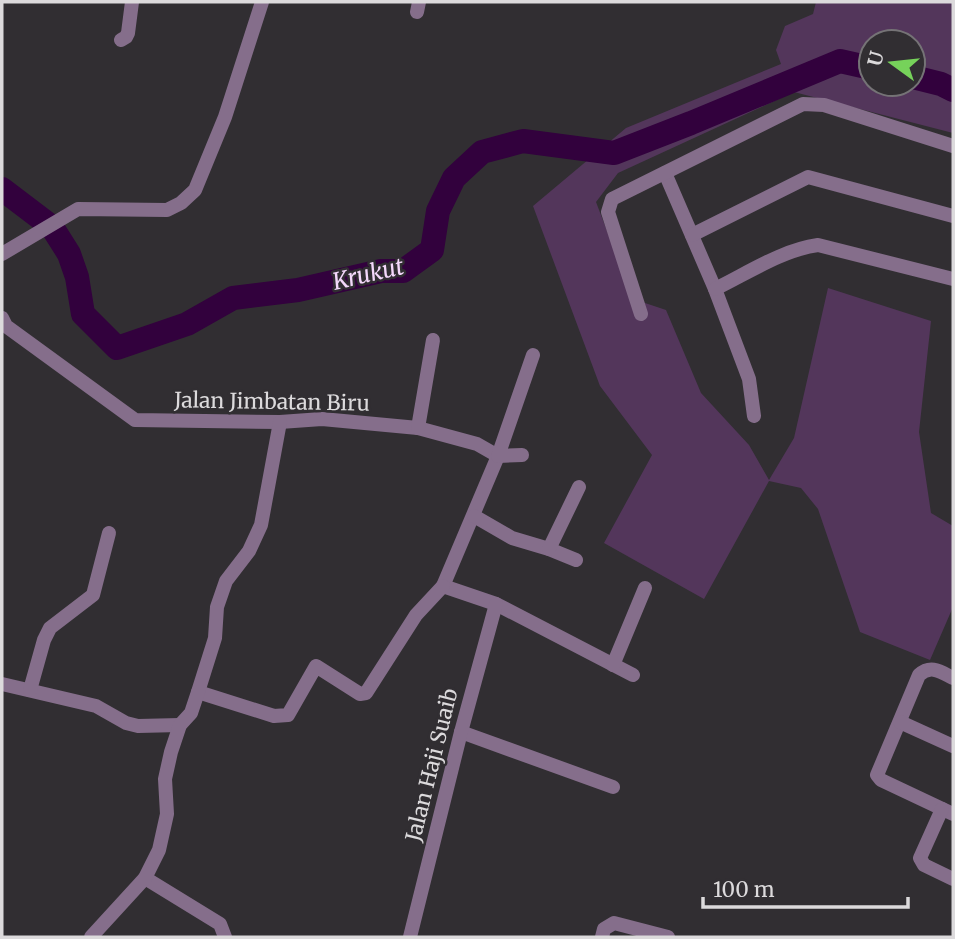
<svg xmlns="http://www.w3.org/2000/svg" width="955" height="939" viewBox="0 0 955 939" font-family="Merriweather,serif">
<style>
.green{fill:#53365b;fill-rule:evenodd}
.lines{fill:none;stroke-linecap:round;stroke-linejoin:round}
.river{stroke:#32013d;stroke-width:24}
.minor{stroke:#856e8b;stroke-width:14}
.tertiary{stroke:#856e8b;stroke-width:14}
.labels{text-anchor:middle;stroke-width:5;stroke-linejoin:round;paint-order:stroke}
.street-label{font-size:21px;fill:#dcdadc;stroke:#312e32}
.water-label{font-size:23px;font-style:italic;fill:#f4d8fb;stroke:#312e32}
</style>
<rect width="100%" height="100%" fill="#312e32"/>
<!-- green -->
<path class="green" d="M816 2H953V133L794 92 618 173 596 202 633 299 666 310 701 393 749 445 769 480 794 438 828 288 931 321 919 432 931 513 953 526V607L930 660 860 632 818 509 801 488 769 481 704 599 604 543 652 455 600 386 533 206 626 128 781 64 776 50 785 26 813 14ZM871 42H913V84H871Z"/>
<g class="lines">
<!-- river -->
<g class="river">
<path d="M913 77 941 84 953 90"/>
<path d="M2 189 52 227 69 254 77 277 83 314 117 348 187 324 233 298 298 290 381 271H403L432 250 438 211 454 178 482 152 523 141 614 153 691 123 840 61 871 68"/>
</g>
<!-- minor -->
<g class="minor">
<path d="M417 12 419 2"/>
<path d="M121 40 126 37 128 33 132 2"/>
<path d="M665 173 715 289 749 379 754 416"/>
<path d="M692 235 808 177 953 216"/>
<path d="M715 289C748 273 782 250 818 245L953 279"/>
<path d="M641 314 608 212 612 199 803 104 824 105 953 146"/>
<path d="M2 318 6 326 135 420 280 422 322 419 418 428 477 444 498 456 443 586 496 604 633 675"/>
<path d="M418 428 433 340"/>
<path d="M522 455 498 456 533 355"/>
<path d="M474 516 512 538 549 549 576 560"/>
<path d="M549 549 579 487"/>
<path d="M613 665 645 588"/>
<path d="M953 678C941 672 931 664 919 675L877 775 881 780 953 814"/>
<path d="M2 684 96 706 126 723 138 726 180 725"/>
<path d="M30 690 44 640 50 628 93 595 109 533"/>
<path d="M198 692 274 716 288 715 316 666 360 694 366 693 416 615 443 586"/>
<path d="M900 722 953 746"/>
<path d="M461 732 613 787"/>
<path d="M942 809 920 858 924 865 953 879"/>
<path d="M145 878 220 924 225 937"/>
<path d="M91 937 145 878 159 850 167 814 165 779 171 752 180 725 191 713 198 692 215 638 217 607 226 581 249 551 261 525 280 422"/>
<path d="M410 937 461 732 496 604"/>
<path d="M602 937 604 929 614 923 668 937"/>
</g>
<!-- tertiary -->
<path class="tertiary" d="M2 254 78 209 167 210 181 203 195 190 225 117 262 2"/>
</g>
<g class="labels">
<!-- street labels -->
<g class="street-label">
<text transform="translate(272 402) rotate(1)" y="7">Jalan Jimbatan Biru</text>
<text transform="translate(432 765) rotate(-76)" y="7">Jalan Haji Suaib</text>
</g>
<!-- water labels -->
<g class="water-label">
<text transform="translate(368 274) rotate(-13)" y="8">Krukut</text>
</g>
</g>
<!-- border -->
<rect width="955" height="939" fill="none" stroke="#dcdadc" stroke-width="7"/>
<!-- north arrow -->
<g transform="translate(892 63) rotate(285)"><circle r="33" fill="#312e32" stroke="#757376" stroke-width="2"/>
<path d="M0-5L12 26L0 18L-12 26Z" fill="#76d25a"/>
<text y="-10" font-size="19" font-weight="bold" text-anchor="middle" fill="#dcdadc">U</text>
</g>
<!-- scale -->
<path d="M703 897v10h205v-10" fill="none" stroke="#dcdadc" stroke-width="3.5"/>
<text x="713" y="897" font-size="21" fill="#dcdadc" stroke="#312e32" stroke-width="5" paint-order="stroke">100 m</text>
</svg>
